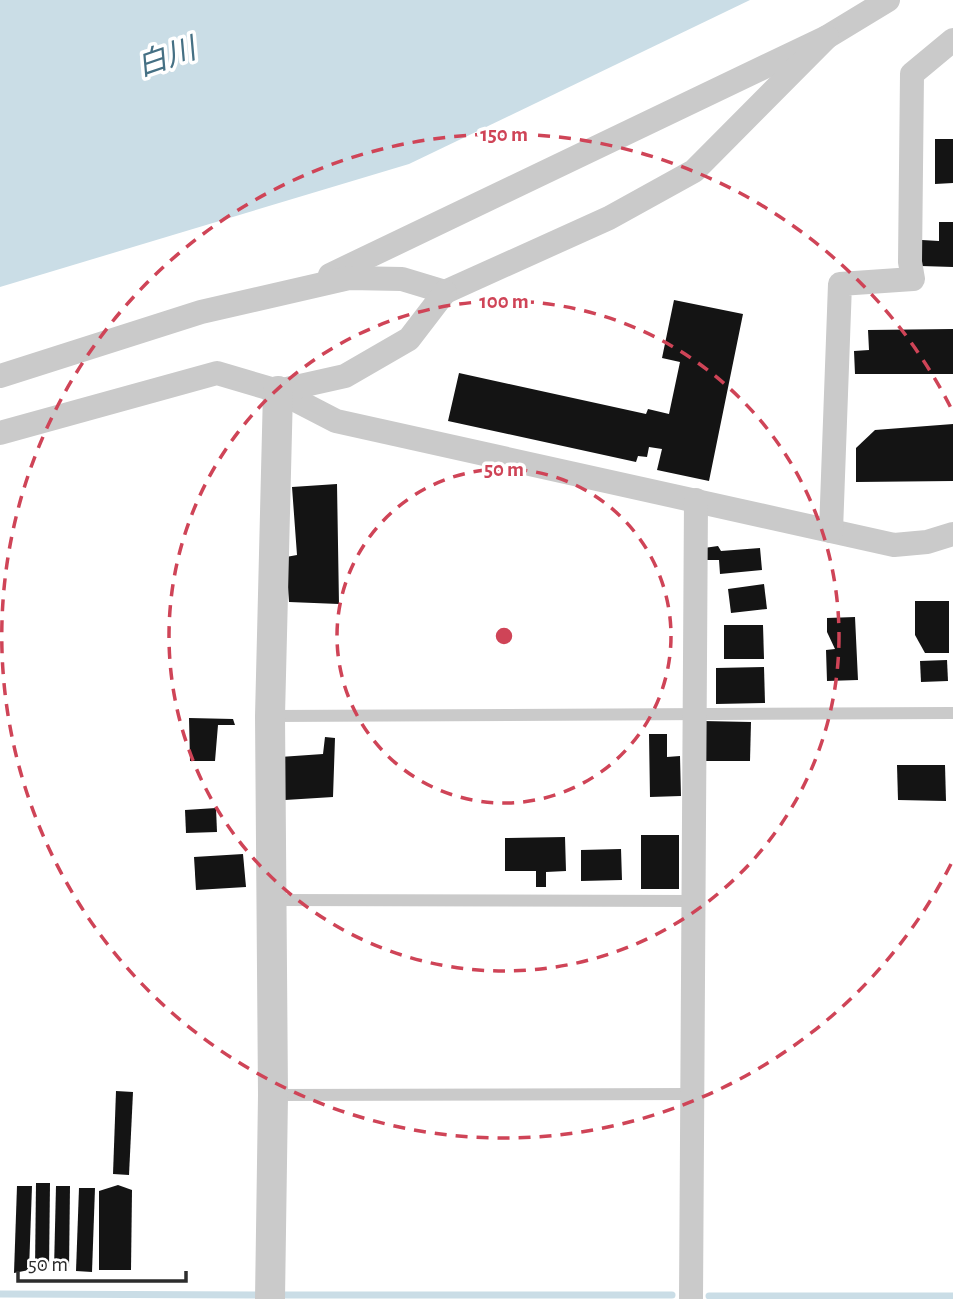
<svg xmlns="http://www.w3.org/2000/svg" width="953" height="1299" viewBox="0 0 953 1299" font-family="'Alegreya Sans','Noto Sans JP',sans-serif">
<style>
.water{fill:#cadde6}
.lines{fill:none;stroke-linecap:round;stroke-linejoin:round}
.stream{stroke:#cadde6;stroke-width:7}
.building{fill:#141414}
.service{stroke:#cacaca;stroke-width:12}
.minor{stroke:#cacaca;stroke-width:24}
.tertiary{stroke:#cacaca;stroke-width:30}
.ring{fill:none;stroke:#cf4457;stroke-width:3.5;stroke-dasharray:12 9}
.labels{text-anchor:middle;stroke-width:7;stroke-linejoin:round;paint-order:stroke}
.water-label{font-size:30px;font-style:italic;fill:#457084;stroke:#fff}
.centre{fill:#cf4457;stroke:#fff;stroke-width:3.5}
.ring-label{font-size:21px;text-anchor:middle;font-weight:bold;fill:#cf4457;stroke:#fff;stroke-width:7;stroke-linejoin:round;paint-order:stroke}
</style>
<rect width="100%" height="100%" fill="#fff"/>
<!-- water -->
<path class="water" d="M0 0H750L409 164 0 287Z"/>
<g class="lines">
<!-- stream -->
<g class="stream">
<path d="M0 1294 262 1295"/>
<path d="M277 1295H672"/>
<path d="M709 1296H953"/>
</g>
</g>
<!-- building -->
<g class="building">
<path d="M935 139H953V183L935 184Z"/>
<path d="M939 222H953V267L921 266 922 240 939 241Z"/>
<path d="M674 300 743 314 709 481 657 470 662 449 649 447 647 457 638 456 636 462 448 421 459 373 646 414 648 409 669 414 680 362 662 358Z"/>
<path d="M953 329V374H855L854 351 869 350 868 330Z"/>
<path d="M953 424V481L856 482V448L875 430Z"/>
<path d="M337 484 339 604 289 602 286 557 297 555 292 487Z"/>
<path d="M718 546 721 551 760 548 762 570 720 574 719 560H706L704 548Z"/>
<path d="M764 584 767 609 731 613 728 589Z"/>
<path d="M915 601H949V653H925L915 635Z"/>
<path d="M855 617 858 680 827 681 826 650 835 649 827 632V618Z"/>
<path d="M724 625H763L764 659H724Z"/>
<path d="M947 660 948 681 921 682 920 661Z"/>
<path d="M764 667 765 703 716 704V668Z"/>
<path d="M189 718 233 719 235 725H218L215 761H190Z"/>
<path d="M703 721 751 722 750 761H703Z"/>
<path d="M649 734H667V757L680 756 681 796 650 797Z"/>
<path d="M325 737 335 738 333 797 285 800 280 757 323 754Z"/>
<path d="M897 765H945L946 801 898 800Z"/>
<path d="M216 808 217 832 186 833 185 810Z"/>
<rect x="641" y="835" width="38" height="54"/>
<path d="M565 837 566 871 546 872V887H536V871H505V838Z"/>
<path d="M621 849 622 880 581 881V850Z"/>
<path d="M243 854 246 887 196 890 194 857Z"/>
<path d="M116 1091 133 1092 129 1175 113 1174Z"/>
<path d="M36 1183H50L49 1269H35Z"/>
<path d="M118 1185 132 1190 131 1270H99V1191Z"/>
<path d="M17 1186H32L29 1270 14 1273Z"/>
<path d="M56 1186H70L69 1269H54Z"/>
<path d="M79 1188H95L92 1272 76 1271Z"/>
</g>
<g class="lines">
<!-- service -->
<g class="service">
<path d="M271 716 953 713"/>
<path d="M271 900 694 901"/>
<path d="M273 1095 692 1094"/>
</g>
<!-- minor -->
<g class="minor">
<path d="M330 275 827 37 888 0"/>
<path d="M0 376 201 312 349 278 402 279 445 292 609 218 694 171 827 37"/>
<path d="M278 391 336 421 894 545 927 542 953 534"/>
<path d="M0 433 217 373 278 391 345 376 409 339 445 292"/>
<path d="M831 531 840 284 913 279 910 262 912 74 953 40"/>
<path d="M691 1299 696 500"/>
</g>
<!-- tertiary -->
<path class="tertiary" d="M270 1299 273 1095 270 716 278 391"/>
</g>
<!-- distance rings -->
<g class="ring">
<circle cx="504" cy="636" r="167"/>
<circle cx="504" cy="636" r="335"/>
<path d="M951 864A502 502 0 1 1 951 408"/>
</g>
<g class="labels">
<!-- water labels -->
<g class="water-label">
<text transform="translate(166 57) rotate(-19)" y="10">白川</text>
</g>
</g>
<circle cx="504" cy="636" r="10" class="centre"/>
<g class="ring-label">
<text x="504" y="141">150 m</text>
<text x="504" y="308">100 m</text>
<text x="504" y="476">50 m</text>
</g>
<!-- scale -->
<path d="M18 1271v10h168v-10" fill="none" stroke="#2d2d2d" stroke-width="3.5"/>
<text x="28" y="1271" font-size="21" fill="#2d2d2d" stroke="#ffffff" stroke-width="5" paint-order="stroke">50 m</text>
</svg>
